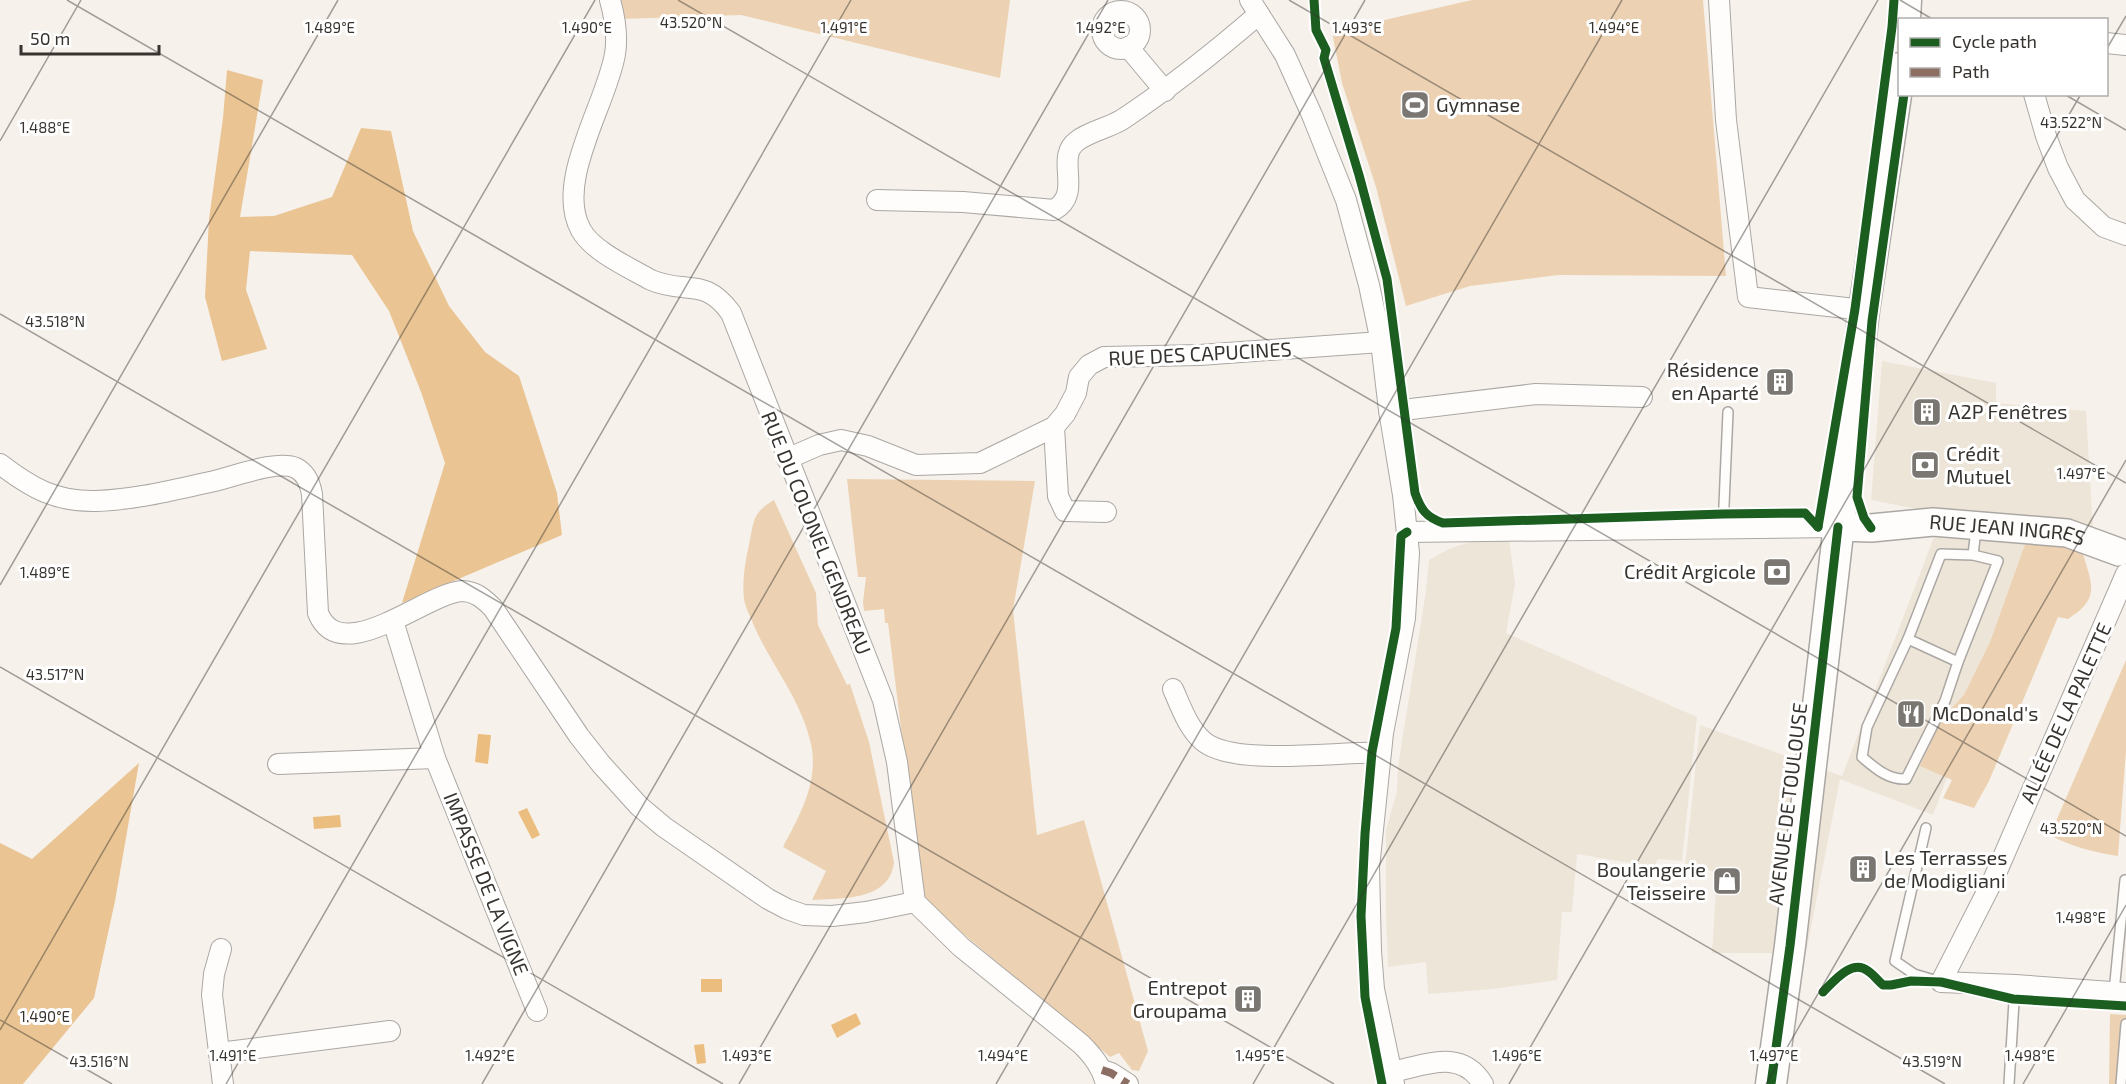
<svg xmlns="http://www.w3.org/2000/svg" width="2126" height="1084" viewBox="0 0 2126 1084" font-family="'Exo 2',sans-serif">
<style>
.built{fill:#eee5d9}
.green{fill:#ecd2b2}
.forest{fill:#eac593}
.water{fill:#ebbd7f}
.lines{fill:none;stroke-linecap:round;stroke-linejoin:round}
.lane-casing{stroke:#aba7a3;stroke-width:12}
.street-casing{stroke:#aba7a3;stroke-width:22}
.secondary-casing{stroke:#aba7a3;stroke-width:30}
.primary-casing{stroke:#aba7a3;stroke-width:33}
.lane{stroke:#fefdfc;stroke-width:9}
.street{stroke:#fefdfc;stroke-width:20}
.secondary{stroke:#fefdfc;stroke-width:27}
.primary{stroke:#fefdfc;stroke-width:30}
.quiet{stroke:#8d6e63;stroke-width:8;stroke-dasharray:15 8;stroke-linecap:butt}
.cycleway-casing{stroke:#fff;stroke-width:13}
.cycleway{stroke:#1b5e20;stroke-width:9}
.ticks{fill:none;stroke:#37332f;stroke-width:1.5;stroke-opacity:0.45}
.labels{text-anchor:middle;stroke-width:6;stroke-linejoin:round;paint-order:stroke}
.poi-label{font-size:20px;fill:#37332f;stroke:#fff;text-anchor:start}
.street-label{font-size:20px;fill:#37332f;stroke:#fff}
.ticks-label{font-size:15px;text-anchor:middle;fill:#37332f;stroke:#fff;stroke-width:6;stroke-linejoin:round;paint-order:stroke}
</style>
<rect width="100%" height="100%" fill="#f6f1eb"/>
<!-- built -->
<g class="built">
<path d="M1882 361 1996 383V403L2086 411 2093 529 2041 526 1933 815 1840 779 1806 953H1712L1717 872 1685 866 1700 725 1842 776 1943 514 1871 500Z"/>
<path d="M1509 539 1515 584 1506 633 1697 717 1682 861 1658 859 1654 867 1577 854 1572 912H1562L1557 980 1493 989 1428 994 1426 962 1388 967 1386 916V830L1397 791 1398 766 1426 591 1429 560 1451 548 1474 541Z"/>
</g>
<!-- green -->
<g class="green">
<path d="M612 0H1010L1000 78 741 15 620 19Z"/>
<path d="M1472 0H1703L1726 276 1558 275 1470 286 1406 306 1376 187 1342 83 1332 32Z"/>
<path d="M847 479 1035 481 1013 610 1037 835 1084 820 1148 1051 1139 1071 1132 1070 1119 1053 1110 1057 922 899 888 623H885L884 609 864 611 863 602 866 577H858Z"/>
<path d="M774 500 816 593 818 625 847 685 850 684 869 742 894 862C890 901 842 898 812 900L826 871 783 847C800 815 819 782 811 744 801 698 769 663 752 621 749 614 745 606 744 599 742 582 745 562 749 545 754 521 752 513 774 500Z"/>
<path d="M2027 539 2082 550C2091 583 2102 598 2068 619L2058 617 1989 781 1974 808 1943 798 1952 780 1920 766 1943 717 1964 695 1990 642Z"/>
<path d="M2126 660V751L2118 856C2093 852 2072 847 2050 835Z"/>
<path d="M2110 1014 2126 1015V1084H2109Z"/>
</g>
<!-- forest -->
<g class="forest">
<path d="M227 70 263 80 240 217 274 216 332 197 361 128 391 131 413 231 449 306 485 352 519 376 557 493 562 535 402 603 445 463 421 392 389 311 352 255 250 251 246 290 267 349 222 361 205 297 209 219 223 118Z"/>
<path d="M139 763 115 901 94 998 23 1084H0V843L32 859Z"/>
</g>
<!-- water -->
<g class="water">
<path d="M478 734 491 735 488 764 475 762Z"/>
<path d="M527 808 540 835 532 839 518 812Z"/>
<path d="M340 815 341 827 314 829 313 817Z"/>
<rect x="701" y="979" width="21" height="13"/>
<path d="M856 1013 861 1024 837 1038 831 1025Z"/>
<path d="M704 1044 706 1063 697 1064 694 1045Z"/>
</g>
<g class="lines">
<!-- lane casing -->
<g class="lane-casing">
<g id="lane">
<path d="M1723 528 1728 412"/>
<path d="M1973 555 1998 561 1958 662 1945 701 1906 779C1888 780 1875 768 1862 757L1867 727 1908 639 1941 554 1973 555 1976 529"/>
<path d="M1908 639 1958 662"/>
<path d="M1926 828 1895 961 1914 974 1941 982"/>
<path d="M2114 992 2125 880"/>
<path d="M2009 1084 2015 985"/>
<path d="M2121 1084 2126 1024"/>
</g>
</g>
<!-- street casing -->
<g class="street-casing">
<g id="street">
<path d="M610 0C615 18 618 36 615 54 607 103 554 182 581 230 592 251 630 268 651 280 686 295 704 276 731 313L883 700 897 762 915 902 961 947 1081 1044C1093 1056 1102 1067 1106 1084"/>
<path d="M1250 0 1285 55 1312 115 1346 200 1369 285 1381 342 1389 410 1403 495 1409 553 1405 618 1383 733 1369 868 1371 951 1374 989 1394 1084"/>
<path d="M1719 0 1726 120 1748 297 1864 310"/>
<circle cx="1121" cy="30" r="19"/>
<path d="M2106 43 2126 45"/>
<path d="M1128 47 1165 91"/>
<path d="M2034 94 2046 136 2058 168 2075 200 2104 227 2126 235"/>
<path d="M877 200 963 202 1054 210C1084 193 1054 158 1077 141 1090 131 1109 128 1123 119 1171 87 1215 52 1259 14"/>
<path d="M1389 410H1403L1536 394 1642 397"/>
<path d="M1054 427 1058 496 1065 511 1106 512"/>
<path d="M787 459 819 445 841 440 868 446 916 465 980 463 1054 427 1065 414 1076 393 1079 377 1089 365 1104 357 1200 355 1381 342"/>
<path d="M0 464C31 488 56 502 96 501 134 500 173 490 210 482 231 478 277 459 296 468 306 473 310 483 312 494L318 613C341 669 426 593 462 591 475 591 484 599 493 608L579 736 601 764 639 806 664 827 768 899 787 909 804 915 832 916 866 912 915 902"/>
<path d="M1407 532 1838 527"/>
<path d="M2126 574 1994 878 1941 982 2015 985 2126 993"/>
<path d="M1173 689C1181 707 1188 728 1203 741 1233 767 1339 751 1380 753"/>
<path d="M435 758 537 1011"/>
<path d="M278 764 435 758 393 621"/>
<path d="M221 949 214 974 212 995 223 1084"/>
<path d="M219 1053 390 1031"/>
<path d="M1102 1070 1111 1073 1128 1084"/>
<path d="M1392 1072C1426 1065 1461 1048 1483 1084"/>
</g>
</g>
<!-- secondary casing -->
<g class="secondary-casing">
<g id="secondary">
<path id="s1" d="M1838 527 1871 528 1933 522 2067 533 2119 552"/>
</g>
</g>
<!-- primary casing -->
<g class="primary-casing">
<g id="primary">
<path d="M1905 20 1906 0"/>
<path d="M1771 1084 1790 946 1864 310 1900 68"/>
</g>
</g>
<!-- lane -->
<use href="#lane" class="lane"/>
<!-- street -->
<use href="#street" class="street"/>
<!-- secondary -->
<use href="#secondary" class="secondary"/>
<!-- primary -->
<use href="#primary" class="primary"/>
<!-- quiet -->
<path class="quiet" d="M1102 1070 1111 1073 1128 1084"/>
<!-- cycleway casing -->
<g class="cycleway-casing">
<g id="cycleway">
<path d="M1314 0 1316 30 1326 50 1324 58 1359 175 1387 279 1415 493C1421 510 1426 517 1443 523L1723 514 1805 513 1818 527"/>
<path d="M1818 527 1855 309 1892 27 1894 0"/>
<path d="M1871 528 1864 518 1857 497 1872 321 1904 94"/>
<path d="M1823 992C1833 982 1852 958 1868 971 1874 975 1878 981 1883 985H1891L1911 981 1941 982 2013 999 2126 1006"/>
<path d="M1382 1084 1365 997 1361 916 1365 834 1372 752 1396 628 1401 536 1407 532"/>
<path d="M1771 1084 1790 946 1838 527"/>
</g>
</g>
<!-- cycleway -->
<use href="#cycleway" class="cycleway"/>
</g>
<!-- ticks -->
<path class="ticks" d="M67 0 1945 1084M678 0 2126 836M1289 0 2126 483M1900 0 1934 20M2106 50 2126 16M2064 94 2126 130M0 141 81 0M0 314 1334 1084M0 585 338 0M0 667 723 1084M0 1020 112 1084M0 1030 595 0M226 1084 851 0M482 1084 1108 0M739 1084 1365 0M996 1084 1622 0M1253 1084 1878 0M1509 1084 2081 94M1766 1084 2126 460M2023 1084 2126 905"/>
<!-- icons -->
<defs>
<g id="stadium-square" transform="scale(1.5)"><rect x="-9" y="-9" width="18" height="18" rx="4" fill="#7a7671" stroke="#fff"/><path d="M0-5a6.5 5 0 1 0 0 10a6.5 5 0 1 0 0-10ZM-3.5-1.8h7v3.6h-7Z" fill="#fff"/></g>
<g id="building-square" transform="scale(1.5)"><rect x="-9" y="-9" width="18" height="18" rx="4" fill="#7a7671" stroke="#fff"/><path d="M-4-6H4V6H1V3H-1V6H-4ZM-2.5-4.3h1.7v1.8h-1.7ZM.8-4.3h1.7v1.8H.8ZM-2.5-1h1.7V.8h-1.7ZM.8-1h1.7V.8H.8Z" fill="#fff"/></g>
<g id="bank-square" transform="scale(1.5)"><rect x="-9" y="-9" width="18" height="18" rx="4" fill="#7a7671" stroke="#fff"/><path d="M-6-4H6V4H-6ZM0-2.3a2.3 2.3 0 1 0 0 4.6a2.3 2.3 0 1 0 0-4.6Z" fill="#fff"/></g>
<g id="restaurant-square" transform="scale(1.5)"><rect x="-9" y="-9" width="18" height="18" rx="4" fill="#7a7671" stroke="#fff"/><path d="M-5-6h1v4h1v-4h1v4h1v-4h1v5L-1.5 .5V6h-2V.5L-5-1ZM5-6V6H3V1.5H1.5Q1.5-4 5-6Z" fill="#fff"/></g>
<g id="shop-square" transform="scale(1.5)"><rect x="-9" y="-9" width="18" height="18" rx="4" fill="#7a7671" stroke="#fff"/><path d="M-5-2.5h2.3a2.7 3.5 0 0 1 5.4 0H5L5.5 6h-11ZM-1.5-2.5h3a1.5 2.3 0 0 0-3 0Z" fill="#fff"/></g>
</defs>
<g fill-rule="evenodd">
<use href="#stadium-square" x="1415" y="105"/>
<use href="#building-square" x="1780" y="382"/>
<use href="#building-square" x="1927" y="412"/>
<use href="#bank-square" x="1925" y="465"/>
<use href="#bank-square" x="1777" y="572"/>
<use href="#restaurant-square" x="1911" y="714"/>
<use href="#building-square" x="1863" y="869"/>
<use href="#shop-square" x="1727" y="881"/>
<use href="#building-square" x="1248" y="999"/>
</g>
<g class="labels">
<!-- poi labels -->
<g class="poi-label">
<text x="1436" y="112">Gymnase</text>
<text x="1759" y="377" text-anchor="end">Résidence<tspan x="1759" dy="23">en Aparté</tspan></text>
<text x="1948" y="419">A2P Fenêtres</text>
<text x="1946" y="461">Crédit<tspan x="1946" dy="23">Mutuel</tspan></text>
<text x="1756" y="579" text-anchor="end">Crédit Argicole</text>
<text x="1932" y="721">McDonald's</text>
<text x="1884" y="865">Les Terrasses<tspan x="1884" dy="23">de Modigliani</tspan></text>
<text x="1706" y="877" text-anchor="end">Boulangerie<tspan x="1706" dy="23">Teisseire</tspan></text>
<text x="1227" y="995" text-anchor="end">Entrepot<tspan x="1227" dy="23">Groupama</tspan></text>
</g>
<!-- street labels -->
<g class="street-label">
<text transform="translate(1200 354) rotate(-3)" y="7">RUE DES CAPUCINES</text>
<text transform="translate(816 533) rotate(68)" y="7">RUE DU COLONEL GENDREAU</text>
<text dy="7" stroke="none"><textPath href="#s1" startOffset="170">RUE JEAN INGRES</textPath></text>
<text transform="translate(2066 713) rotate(-66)" y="7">ALLÉE DE LA PALETTE</text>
<text transform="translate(1788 804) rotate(-83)" y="7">AVENUE DE TOULOUSE</text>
<text transform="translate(486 884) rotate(68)" y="7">IMPASSE DE LA VIGNE</text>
</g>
</g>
<g class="ticks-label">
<text x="691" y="28">43.520°N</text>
<text x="330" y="33">1.489°E</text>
<text x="587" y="33">1.490°E</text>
<text x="844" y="33">1.491°E</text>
<text x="1101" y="33">1.492°E</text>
<text x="1357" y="33">1.493°E</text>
<text x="1614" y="33">1.494°E</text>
<text x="2071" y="128">43.522°N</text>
<text x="45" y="133">1.488°E</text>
<text x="55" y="327">43.518°N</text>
<text x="2081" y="479">1.497°E</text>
<text x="45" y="578">1.489°E</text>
<text x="55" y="680">43.517°N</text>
<text x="2071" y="834">43.520°N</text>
<text x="2081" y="923">1.498°E</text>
<text x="45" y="1022">1.490°E</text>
<text x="233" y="1061">1.491°E</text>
<text x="490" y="1061">1.492°E</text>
<text x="747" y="1061">1.493°E</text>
<text x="1003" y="1061">1.494°E</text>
<text x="1260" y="1061">1.495°E</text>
<text x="1517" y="1061">1.496°E</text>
<text x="1774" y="1061">1.497°E</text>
<text x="2030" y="1061">1.498°E</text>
<text x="99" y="1067">43.516°N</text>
<text x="1932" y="1067">43.519°N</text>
</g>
<!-- legend -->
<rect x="1898" y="18" width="210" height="78" fill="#ffffff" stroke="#afadac" stroke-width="1.5"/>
<rect x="1910" y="38" width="30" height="9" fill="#1b5e20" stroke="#afadac" stroke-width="1.5"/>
<text x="1952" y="48" font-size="18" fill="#37332f">Cycle path</text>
<rect x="1910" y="68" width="30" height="9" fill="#8d6e63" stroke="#afadac" stroke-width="1.5"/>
<text x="1952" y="78" font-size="18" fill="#37332f">Path</text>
<!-- scale -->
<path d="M21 45v9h138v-9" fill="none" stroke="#37332f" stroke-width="3"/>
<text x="30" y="45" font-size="18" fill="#37332f" stroke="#ffffff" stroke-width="4.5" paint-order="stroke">50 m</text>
</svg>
